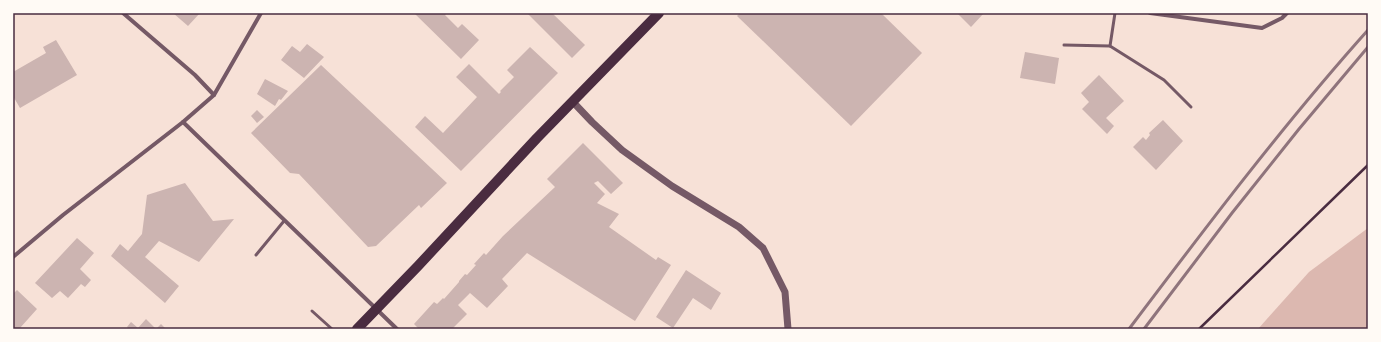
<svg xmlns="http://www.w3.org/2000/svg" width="1381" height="342" viewBox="0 0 1381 342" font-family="'Exo 2',sans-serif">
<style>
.water{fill:#dcb8b0}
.building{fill:#ccb4b1}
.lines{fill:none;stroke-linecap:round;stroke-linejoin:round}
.path{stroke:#4a2c40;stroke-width:2.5}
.service{stroke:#755966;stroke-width:3}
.minor{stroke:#755966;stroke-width:4}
.tertiary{stroke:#755966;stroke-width:7}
.primary{stroke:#4a2c40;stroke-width:10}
.rail{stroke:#8f747c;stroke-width:3}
.neatline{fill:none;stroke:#4a2c40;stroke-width:1.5}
</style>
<rect width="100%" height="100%" fill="#f7e1d7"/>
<!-- water -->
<path class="water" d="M1368 228V329H1258L1309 272Z"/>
<!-- building -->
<g class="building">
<path d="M173 13H200L188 26Z"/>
<path d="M414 13H447L445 15 458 28 462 24 479 40 461 59Z"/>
<path d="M527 13H552L585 45 572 58Z"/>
<path d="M740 13H881L922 53 851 126 737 16Z"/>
<path d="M957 13H984L971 27Z"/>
<path d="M56 40 77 75 20 108 13 96V72L46 53 43 47Z"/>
<path d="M307 44 324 57 304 78 281 60 292 46 300 52Z"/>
<path d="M530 47 558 73 461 171 415 127 425 116 443 133 477 97 456 77 469 64 499 94 501 92 500 91 514 77 507 70Z"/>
<path d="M1025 52 1059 58 1055 84 1020 78Z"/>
<path d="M321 65 447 183 421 208 419 205 376 246 368 247 299 174 290 173 251 133Z"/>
<path d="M1099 75 1124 101 1106 118 1114 126 1107 134 1082 109 1089 102 1081 93Z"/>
<path d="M265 79 288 91 281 100 279 99 275 106 257 94Z"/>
<path d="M257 110 264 117 257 123 251 116Z"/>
<path d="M1163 120 1183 141 1156 170 1133 147 1143 137 1146 140 1150 135 1149 133Z"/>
<path d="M583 143 623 183 611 194 598 181 594 183 605 194 597 203 619 214 609 227 656 260 658 257 671 265 635 321 527 253 502 279 508 286 487 308 470 293 458 305 467 314 452 329H419L414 324 434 302 437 304 443 298 444 299 459 282V281L465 274 467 275 476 265 474 264 484 253 486 255 503 236 555 187 547 179Z"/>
<path d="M185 183 213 221 234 219 199 262 159 241 145 257 179 286 165 303 111 256 120 244 128 251 142 234 147 195Z"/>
<path d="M77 238 94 253 80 269 91 280 85 287 81 284 68 298 60 291 52 298 35 283Z"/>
<path d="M686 270 721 293 711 310 693 298 673 328 656 317Z"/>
<path d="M17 290 37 309 20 328 22 329H13V294Z"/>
<path d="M146 319 156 329 161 324 166 329H129L127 327 131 322 138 328Z"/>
</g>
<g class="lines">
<!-- path -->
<path class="path" d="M1199 329 1368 165"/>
<!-- service -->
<g class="service">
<path d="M1115 13 1110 46 1164 80 1191 107"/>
<path d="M1064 45 1110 46"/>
<path d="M256 255 284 221"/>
<path d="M312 311 332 329"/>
</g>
<!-- minor -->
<g class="minor">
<path d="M123 13 195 75 214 95"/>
<path d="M1150 13 1262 28 1282 18 1287 13"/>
<path d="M183 122 397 329"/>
<path d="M13 257 63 215 183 122 214 95 261 13"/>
</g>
<!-- tertiary -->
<path class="tertiary" d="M573 102 592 122 622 150 672 186 739 227 763 248 785 292 788 329"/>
<!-- primary -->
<path class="primary" d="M357 329 418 266 537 138 659 13"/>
<!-- rail -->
<g class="rail">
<path d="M1129 329C1206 227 1283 125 1368 30"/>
<path d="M1144 329 1232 213 1299 129 1368 47"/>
</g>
</g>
<!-- border -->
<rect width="1381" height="342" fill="none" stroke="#fffaf5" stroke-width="28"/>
<rect x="14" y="14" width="1353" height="314" class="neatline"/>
</svg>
